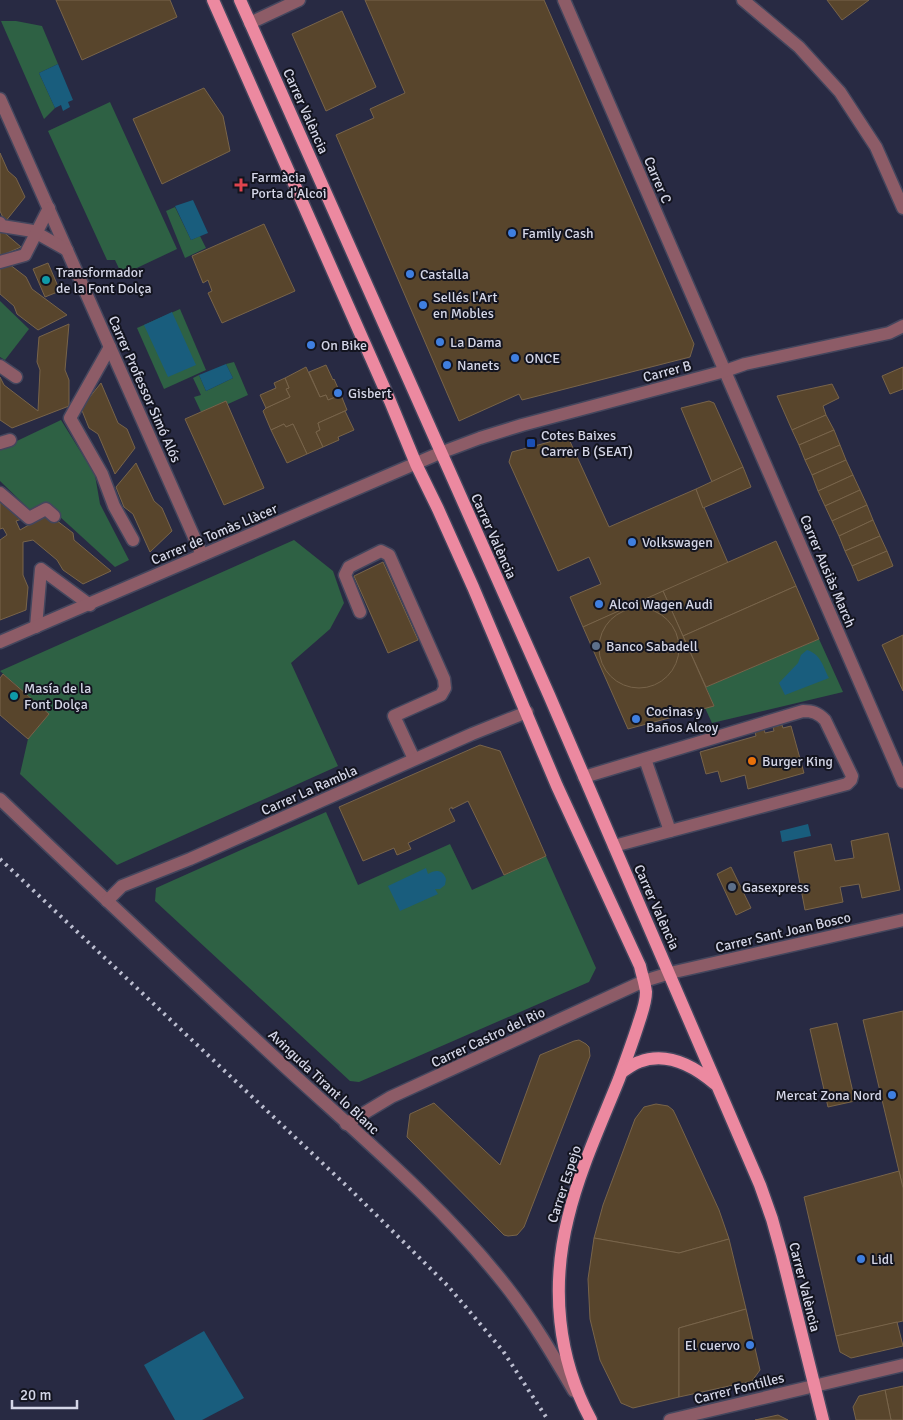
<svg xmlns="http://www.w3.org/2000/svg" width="903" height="1420" viewBox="0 0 903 1420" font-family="Signika,sans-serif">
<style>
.green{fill:#2e6144}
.water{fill:#195d7d}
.building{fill:#58452c;stroke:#78644a}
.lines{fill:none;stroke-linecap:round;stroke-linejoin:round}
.minor-casing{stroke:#44465d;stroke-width:15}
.major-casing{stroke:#44465d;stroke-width:15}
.minor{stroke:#8d5c67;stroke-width:12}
.major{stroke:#ec89a0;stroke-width:12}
.rail{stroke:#bcbed0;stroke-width:4;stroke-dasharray:2.5 5;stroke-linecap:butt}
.health-dot{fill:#e0444e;stroke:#13141f;stroke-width:2}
.shop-dot{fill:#3f7fe0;stroke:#13141f;stroke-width:2}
.culture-dot{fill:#0f9aa8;stroke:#13141f;stroke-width:2}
.transit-dot{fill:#1a4fb4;stroke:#13141f;stroke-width:2}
.service-dot{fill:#5c6f8a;stroke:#13141f;stroke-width:2}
.food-dot{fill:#e8710a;stroke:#13141f;stroke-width:2}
.labels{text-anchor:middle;stroke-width:4;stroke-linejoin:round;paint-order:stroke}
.street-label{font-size:14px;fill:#d4d6e7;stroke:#13141f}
.poi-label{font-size:14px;fill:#d4d6e7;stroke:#13141f;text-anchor:start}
</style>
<rect width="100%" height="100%" fill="#282a43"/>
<!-- green -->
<g class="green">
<path d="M1 21H16L42 26 58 64 39 73 55 108 44 119Z"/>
<path d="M110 102 177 249 122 275 115 260H107L48 131Z"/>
<path d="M175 207 191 240 200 236 206 248 185 258 166 211Z"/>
<path d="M0 301 29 329 5 360 0 357Z"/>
<path d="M180 309 206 370 164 389 137 328Z"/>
<path d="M234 362 248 395 228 404 226 401 201 412 194 397 201 395 193 378 199 375 206 391 233 378 226 364Z"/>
<path d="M61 420 95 475 100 504 129 560 115 567 47 505 30 510 0 481V449Z"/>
<path d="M294 540 333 571 344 603 330 629 291 663 338 766 117 865 20 774 28 739 49 714 0 671Z"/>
<path d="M819 639 843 692 712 723 705 708 714 706 706 687Z"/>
<path d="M326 812 358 885 450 844 472 890 546 856 596 968 589 982 359 1082 350 1081 155 901 156 888Z"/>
</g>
<!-- water -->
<g class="water">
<path d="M58 64 73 100 68 102 70 107 63 111 61 105 55 108 39 73Z"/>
<path d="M193 200 208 233 191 240 175 206Z"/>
<path d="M172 312 196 365 168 377 144 325Z"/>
<path d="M226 364 233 378 206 391 199 375Z"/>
<path d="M807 650C821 654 823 667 829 678L785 695 779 683 798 663 801 655Z"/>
<path d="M808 824 811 836 782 842 780 831Z"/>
<path d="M426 868 428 874C436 869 443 870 446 879L445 885 440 889H435L438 894 400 911 388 886Z"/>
<path d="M204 1331 244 1398 202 1420H175L144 1365Z"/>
</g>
<!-- building -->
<g class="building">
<path d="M56 0H170L177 17 82 60Z"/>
<path d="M365 0H544L694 344 690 357 522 400 519 394 459 421 336 135 374 118 370 109 405 93Z"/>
<path d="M827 0H869L842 20Z"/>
<path d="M342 11 376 87 326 111 292 34Z"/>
<path d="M204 88 223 116 230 151 162 184 133 119Z"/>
<path d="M0 153 8 171 16 178 25 197 5 222 0 211Z"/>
<path d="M264 224 295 291 222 323 208 293 212 291 208 280 203 283 192 256Z"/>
<path d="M0 229 21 247 0 256Z"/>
<path d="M5 261 26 277 32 289 67 315 38 330 17 314 14 306 0 294V263Z"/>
<path d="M48 263 60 291 45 297 33 269Z"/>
<path d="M69 324 65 370 69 380V406L12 428 0 420V377L4 385 38 411 40 370 37 362 39 337Z"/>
<path d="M326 365 333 380 334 379 341 395 328 400 326 395 320 397 309 372Z"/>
<path d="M306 367 320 397 326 395 328 400 341 395 347 410 318 423 320 430 316 432 323 447 307 454 293 424 286 427 284 424 271 430 263 411 266 408 290 397 286 389 289 388 285 378Z"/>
<path d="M903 367V389L890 394 882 376Z"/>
<path d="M285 378 289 388 286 389 290 397 266 408 260 395 276 388 274 383Z"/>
<path d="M101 383 118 423 127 429 135 448 115 474 98 434 89 428 81 408Z"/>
<path d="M832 384 839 398 823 406 826 415 792 430 777 396Z"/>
<path d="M226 401 264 488 224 505 185 419Z"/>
<path d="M709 401 714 403 743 467 712 482 681 408Z"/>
<path d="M345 411 354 430 338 437 339 440 323 447 316 432 320 430 318 423Z"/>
<path d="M826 415 834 430 799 445 792 430Z"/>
<path d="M284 424 286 427 293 424 307 454 287 463 271 430Z"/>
<path d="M834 430 840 445 805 460 799 445Z"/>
<path d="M568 437 609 527 696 489 728 563 583 627 570 597 601 584 589 557 558 571 509 462 512 452Z"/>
<path d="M840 445 846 460 812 475 805 460Z"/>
<path d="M846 460 853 475 818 491 812 475Z"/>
<path d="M136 463 154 501 162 508 172 531 150 552 133 514 124 507 116 487Z"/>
<path d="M743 467 751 487 703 508 696 489Z"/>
<path d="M853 475 860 490 825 506 818 491Z"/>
<path d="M860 490 867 505 832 521 825 506Z"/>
<path d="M0 502 22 519 16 521 20 530 48 514 73 533 74 540 111 571 83 584 63 570 57 560 33 540 23 542V575L28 587 26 610 0 620V540L7 535 3 528 0 529Z"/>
<path d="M867 505 873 520 839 536 832 521Z"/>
<path d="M873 520 880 536 845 551 839 536Z"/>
<path d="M880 536 887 551 852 566 845 551Z"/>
<path d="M776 541 796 586 683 636 663 591Z"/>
<path d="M887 551 893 566 858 581 852 566Z"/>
<path d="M383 562 418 640 388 653 354 576Z"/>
<path d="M796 586 819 639 706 687 683 636Z"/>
<path d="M663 591 714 706 628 729 583 627Z"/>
<circle cx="639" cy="648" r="40"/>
<path d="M903 635V691L882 645Z"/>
<path d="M3 674 49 714 28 739 0 715V678Z"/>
<path d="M782 725 783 728 791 726 804 773 748 789 745 775 721 782 718 771 706 774 700 752 756 736 755 732 764 729 765 733 774 731 773 727Z"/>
<path d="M480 745 500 751 546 856 504 875 468 801 452 809V807L449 809 455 821 408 843 411 849 397 855 394 848 363 861 339 807Z"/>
<path d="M888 833 900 890 862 898 859 884 840 887 843 902 805 910 794 852 831 844 835 861 854 858 851 841Z"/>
<path d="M731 867 751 908 736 915 717 874Z"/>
<path d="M903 1011V1188L863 1020Z"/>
<path d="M837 1023 855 1101 828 1107 810 1029Z"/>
<path d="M579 1040 586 1044 589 1047 590 1056 524 1227 517 1235 508 1236 504 1235 407 1137 410 1114 434 1103 500 1165 540 1055 574 1041Z"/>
<path d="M656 1104 668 1106 673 1110 676 1116 719 1210 729 1239 679 1253 594 1238 603 1205 635 1119 644 1107Z"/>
<path d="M899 1171 903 1188V1321L836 1336 804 1197Z"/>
<path d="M594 1238 679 1253 729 1239 746 1309 679 1328V1397L633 1408 621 1403 600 1360 590 1319 588 1279Z"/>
<path d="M746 1309 760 1370 752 1381 679 1397V1328Z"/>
<path d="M897 1322 903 1346 851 1358 840 1352 836 1336Z"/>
<path d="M903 1386V1420H891L885 1390Z"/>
<path d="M885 1390 891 1420H856L853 1407 859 1396Z"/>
<path d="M778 1415 788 1420H755Z"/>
</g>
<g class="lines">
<!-- minor casing -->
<g class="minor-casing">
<g id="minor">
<path d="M564 0 903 782"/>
<path d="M743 0 799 47 840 92 876 147 903 208"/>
<path d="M250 23 299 0"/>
<path d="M0 99 202 555"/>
<path d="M0 223 2 226 33 231 67 250"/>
<path d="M0 262 25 255 49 208"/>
<path d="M110 347 70 418 102 474 114 506 133 540"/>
<path d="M0 366 16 377"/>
<path d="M0 443 10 440"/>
<path d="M0 493 29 518 46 509 54 516"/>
<path d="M360 612 345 575 349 567 381 551 389 555 444 679 445 688 441 695 394 716 414 759"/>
<path d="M36 627 41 569 90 605"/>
<path d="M0 642 440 453 480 438 522 425 725 371 745 364 889 333 903 326"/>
<path d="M645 759 670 831"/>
<path d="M584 777 803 711C813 711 818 713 825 720L852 776 851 780 847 784 614 846"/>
<path d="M0 799C93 888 187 976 282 1064 359 1135 441 1203 506 1286 532 1319 553 1355 574 1391"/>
<path d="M107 901 122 886 190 859 472 734 527 712"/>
<path d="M346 1124 391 1097 644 981 670 973 903 920"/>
<path d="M670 1420 903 1365"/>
</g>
</g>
<!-- major casing -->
<g class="major-casing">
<g id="major">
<path d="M213 0 390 401 416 464 438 509 473 587 557 786 640 966C642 975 645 984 646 992 646 1002 642 1013 639 1022 633 1041 626 1060 619 1079 601 1124 579 1171 568 1218 551 1286 557 1358 591 1420"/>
<path d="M240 0 549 695 760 1185 772 1219 782 1255 823 1420"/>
<path d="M622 1072C627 1069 633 1064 639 1062 667 1051 694 1066 715 1084"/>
</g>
</g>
<!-- minor -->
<use href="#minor" class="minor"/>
<!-- major -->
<use href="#major" class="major"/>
<!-- rail -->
<path class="rail" d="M0 859 352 1191 448 1286 503 1351 548 1420"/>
</g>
<!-- markers -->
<path class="health-dot" d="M238.5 177.5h5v5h5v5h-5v5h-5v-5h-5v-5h5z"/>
<g class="shop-dot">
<circle cx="512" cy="233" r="5"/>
<circle cx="410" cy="274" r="5"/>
<circle cx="423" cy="305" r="5"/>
<circle cx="440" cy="342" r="5"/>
<circle cx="311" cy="345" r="5"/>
<circle cx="515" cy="358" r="5"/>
<circle cx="447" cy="365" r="5"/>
<circle cx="338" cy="393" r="5"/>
<circle cx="632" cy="542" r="5"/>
<circle cx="599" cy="604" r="5"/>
<circle cx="636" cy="719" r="5"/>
<circle cx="892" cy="1095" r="5"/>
<circle cx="861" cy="1259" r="5"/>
<circle cx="750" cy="1345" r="5"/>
</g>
<g class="culture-dot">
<circle cx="46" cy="280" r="5"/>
<circle cx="14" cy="696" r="5"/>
</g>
<rect class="transit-dot" x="526" y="438" width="10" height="10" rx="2.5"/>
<g class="service-dot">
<circle cx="596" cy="646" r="5"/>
<circle cx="732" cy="887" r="5"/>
</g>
<circle class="food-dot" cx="752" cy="761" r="5"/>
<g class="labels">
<!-- street labels -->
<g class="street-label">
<text transform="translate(306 111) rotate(66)" y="5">Carrer València</text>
<text transform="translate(658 180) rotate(67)" y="5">Carrer C</text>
<text transform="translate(667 371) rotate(-15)" y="5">Carrer B</text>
<text transform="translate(145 389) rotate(66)" y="5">Carrer Professor Simó Alós</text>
<text transform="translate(214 534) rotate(-23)" y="5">Carrer de Tomàs Llàcer</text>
<text transform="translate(494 536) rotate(66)" y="5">Carrer València</text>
<text transform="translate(828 571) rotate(67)" y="5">Carrer Ausiàs March</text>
<text transform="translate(309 790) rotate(-24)" y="5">Carrer La Rambla</text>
<text transform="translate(657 907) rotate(66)" y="5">Carrer València</text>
<text transform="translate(783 932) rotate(-13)" y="5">Carrer Sant Joan Bosco</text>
<text transform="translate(488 1037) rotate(-25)" y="5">Carrer Castro del Rio</text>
<text transform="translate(324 1082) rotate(43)" y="5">Avinguda Tirant lo Blanc</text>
<text transform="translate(564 1184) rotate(-72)" y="5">Carrer Espejo</text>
<text transform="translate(805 1287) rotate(76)" y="5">Carrer València</text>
<text transform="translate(739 1388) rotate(-14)" y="5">Carrer Fontilles</text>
</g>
<!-- poi labels -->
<g class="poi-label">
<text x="251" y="182">Farmàcia<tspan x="251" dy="16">Porta d'Alcoi</tspan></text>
<text x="522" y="238">Family Cash</text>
<text x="56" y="277">Transformador<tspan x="56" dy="16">de la Font Dolça</tspan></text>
<text x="420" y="279">Castalla</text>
<text x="433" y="302">Sellés l'Art<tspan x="433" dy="16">en Mobles</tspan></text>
<text x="450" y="347">La Dama</text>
<text x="321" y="350">On Bike</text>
<text x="525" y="363">ONCE</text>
<text x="457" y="370">Nanets</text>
<text x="348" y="398">Gisbert</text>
<text x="541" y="440">Cotes Baixes<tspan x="541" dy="16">Carrer B (SEAT)</tspan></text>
<text x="642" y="547">Volkswagen</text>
<text x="609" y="609">Alcoi Wagen Audi</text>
<text x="606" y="651">Banco Sabadell</text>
<text x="24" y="693">Masía de la<tspan x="24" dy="16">Font Dolça</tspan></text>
<text x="646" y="716">Cocinas y<tspan x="646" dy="16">Baños Alcoy</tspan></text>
<text x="762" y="766">Burger King</text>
<text x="742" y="892">Gasexpress</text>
<text x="882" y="1100" text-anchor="end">Mercat Zona Nord</text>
<text x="871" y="1264">Lidl</text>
<text x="740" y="1350" text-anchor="end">El cuervo</text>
</g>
</g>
<!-- scale -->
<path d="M12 1400v8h65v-8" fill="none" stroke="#d4d6e7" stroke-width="2.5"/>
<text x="20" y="1400" font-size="15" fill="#d4d6e7" stroke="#13141f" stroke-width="4" paint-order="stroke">20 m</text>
</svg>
